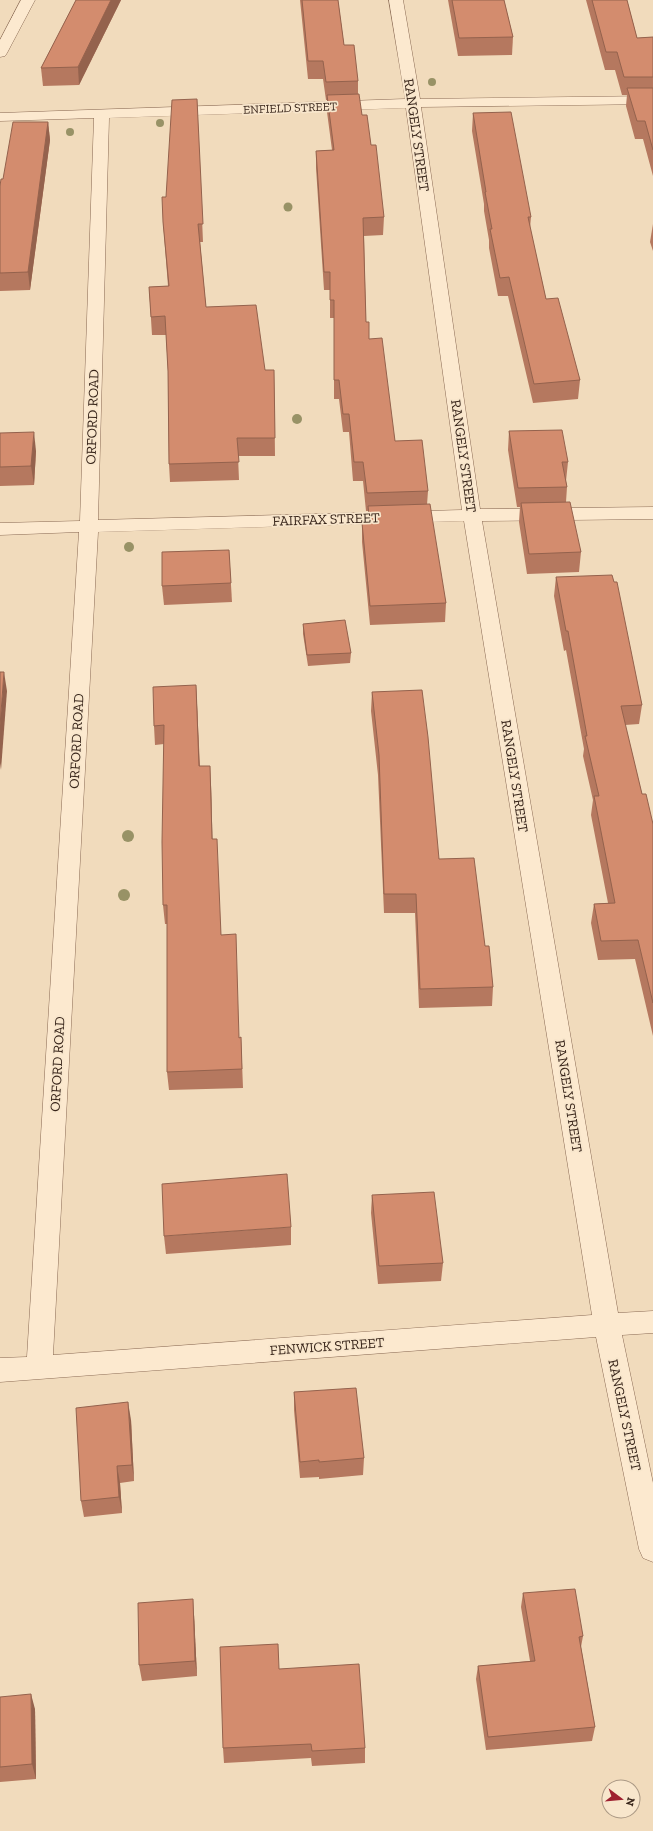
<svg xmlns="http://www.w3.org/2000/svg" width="653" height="1831" viewBox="0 0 653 1831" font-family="'Zilla Slab',serif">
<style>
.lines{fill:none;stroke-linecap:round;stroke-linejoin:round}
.minor-casing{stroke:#8a6a54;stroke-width:1}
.minor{fill:#fce9cf;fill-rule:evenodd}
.tree{fill:#989266}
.wall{fill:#b5785f}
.shaded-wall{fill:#94624d}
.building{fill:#d38c6e;stroke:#94624d}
.labels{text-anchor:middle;stroke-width:3.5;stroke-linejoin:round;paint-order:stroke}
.far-street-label{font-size:12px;fill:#38251a;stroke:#f8e6cc}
.street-label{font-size:14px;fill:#38251a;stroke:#f8e6cc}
</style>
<rect width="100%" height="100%" fill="#f1dbbc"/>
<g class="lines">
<!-- minor casing -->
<g class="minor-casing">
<g id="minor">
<path d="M21 0H35L7 53 5 56 0 57V40Z"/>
<path d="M389 0H403L420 99 653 96V104L421 107 480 509 653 507V519L482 521 618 1313 653 1311V1333L622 1335 653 1483V1562L643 1558 639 1549 596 1337 0 1382V1358L27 1357 79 532 0 535V523L80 521 94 118 0 121V113L405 99ZM406 108 462 510 98 520 109 118ZM464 521 592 1315 53 1355 98 532Z"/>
</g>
</g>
<!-- minor -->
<use href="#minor" class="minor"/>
</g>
<!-- trees -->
<g class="tree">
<circle cx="432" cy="82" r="4"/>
<circle cx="160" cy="123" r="4"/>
<circle cx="70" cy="132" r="4"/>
<circle cx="288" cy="207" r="4.5"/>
<circle cx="297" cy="419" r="5"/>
<circle cx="129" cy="547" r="5"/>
<circle cx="128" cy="836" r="6"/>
<circle cx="124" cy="895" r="6"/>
</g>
<!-- wall -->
<g class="wall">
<path d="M76 0H121L79 85 43 86 41 68Z"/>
<path d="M300 0H338L344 45 358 81V94L362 115 371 145 384 217 383 235 364 236 366 322 369 339 395 441 428 491 427 505 446 603 445 622 370 625 362 542V523H368V511H366L363 481H353L349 432H343L339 399H334V318H330V290H324L316 168V151L332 150 327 112V100H326L323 79H308Z"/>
<path d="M448 0H504L513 37 512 55 458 56Z"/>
<path d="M586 0H627L637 38 653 37V176L643 139H635L626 106 627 95H622L615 70H605Z"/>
<path d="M197 99 203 242H200L206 307 265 370H274L275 456H238L239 480 170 482 169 464 168 371 166 335H152L149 287 168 286 163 222 166 197Z"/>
<path d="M473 113 531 217 530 228 546 299 580 380 578 399 533 403 508 296H498L489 248V240L484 211V204L472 131Z"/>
<path d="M48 122 50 140 30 290 0 291V186L3 179Z"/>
<path d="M653 224V251L650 242Z"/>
<path d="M509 431 568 462 566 481 567 487 566 502 581 552 579 572 527 574 519 522 520 507H517L508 450Z"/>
<path d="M0 433 36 451 34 485 0 486Z"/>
<path d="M229 550 232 602 164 605 162 586Z"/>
<path d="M556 577 614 582 642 705 639 724 625 725 642 794 653 824V1036L635 959 598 960 591 923 594 904 608 903 591 815 593 800 583 756 584 749 566 650 564 651 554 596Z"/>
<path d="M303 624 351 653 350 663 308 666 303 634Z"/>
<path d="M196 685 200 766 211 785 212 839 221 935 239 1038 241 1037 243 1088 169 1090 167 1072V924H165L163 905 164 744 155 745 154 726Z"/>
<path d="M372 692 439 859 485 946 493 987 492 1006 419 1008 415 913H384L378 775 371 711Z"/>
<path d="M372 1195 443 1263 441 1281 378 1284 371 1213Z"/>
<path d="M291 1227V1245L166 1254 164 1236Z"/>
<path d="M294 1392 364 1458 363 1475 319 1479V1477L300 1478 294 1410Z"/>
<path d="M131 1420 134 1481 120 1483 122 1513 84 1517 81 1501Z"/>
<path d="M523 1593 583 1636 581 1647 595 1727 592 1741 486 1750 476 1679 478 1666 530 1661 521 1607Z"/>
<path d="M194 1615 197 1676 142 1681 139 1665Z"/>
<path d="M279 1669 365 1748V1763L312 1766 311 1758 224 1763 223 1748Z"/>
<path d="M0 1697 35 1709 36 1779 0 1782Z"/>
</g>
<!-- shaded-wall -->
<g class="shaded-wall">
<path d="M111 0H121L79 85 78 67Z"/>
<path d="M48 122 50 140 30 290 28 272Z"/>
<path d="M34 432 36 451 34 485 31 466Z"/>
<path d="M4 672 7 691 1 770 0 763V726Z"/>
<path d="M196 685 197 704 200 786 199 766Z"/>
<path d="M210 766 211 785 213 858 212 839Z"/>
<path d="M128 1402 131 1420 134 1481 132 1465Z"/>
<path d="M117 1466 120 1483 122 1513 119 1497Z"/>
<path d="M193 1599 194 1615 197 1676 195 1661Z"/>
<path d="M31 1694 35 1709 36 1779 32 1764Z"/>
</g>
<!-- building -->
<g class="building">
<path d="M76 0H111L78 67 41 68Z"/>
<path d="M302 0H338L344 45H354L358 81 326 82 323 61H308Z"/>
<path d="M452 0H504L513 37 459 38Z"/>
<path d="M592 0H627L637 38 653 37V77H624L617 52H606Z"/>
<path d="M627 88H653V150L645 121H637Z"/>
<path d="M359 94 362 115H367L371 145H376L384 217 363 218 366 322H369V339L382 338 395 441 422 440 428 491 367 493 363 462H354L349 414H343L339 380H334V300H330V272H324L316 151 334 150 327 95Z"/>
<path d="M197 99 203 224H198L206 307 256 305 265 370H274L275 438H237L239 462 169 464 168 371 165 316 151 317 149 287 169 286 163 222 162 197H166L172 100Z"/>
<path d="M511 112 531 217H528L546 299 558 298 580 380 534 384 509 277 500 278 490 229H492L485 192H486L473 113Z"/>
<path d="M13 122H48L28 272 0 273V186L1 179H3Z"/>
<path d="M562 430 568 462H562L567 487 518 488 509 431Z"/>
<path d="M34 432 31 466 0 467V433Z"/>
<path d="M570 502 581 552 529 554 521 503Z"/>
<path d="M430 504 446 603 370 606 362 523H370L368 506Z"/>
<path d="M229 550 231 583 162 586V552Z"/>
<path d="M612 575 614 582H617L642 705 621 706 642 794H646L653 824V1003L638 940 601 941 594 904 615 903 594 796H599L585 736H587L568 631H566L556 577Z"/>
<path d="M345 620 351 653 307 655 303 624Z"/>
<path d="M0 672H4L0 726Z"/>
<path d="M196 685 199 766H210L212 839H217L221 935 236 934 239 1038 241 1037 242 1069 167 1072V905H163L162 842 164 725 154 726 153 687Z"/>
<path d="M422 690 428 737 439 859 474 858 485 946H489L493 987 420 989 416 894H384L379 755 372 692Z"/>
<path d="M287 1174 291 1227 164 1236 162 1184Z"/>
<path d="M434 1192 443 1263 379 1266 372 1195Z"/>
<path d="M356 1388 364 1458 319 1462V1460L300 1462 294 1392Z"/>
<path d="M128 1402 132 1465 117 1466 119 1497 81 1501 76 1408Z"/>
<path d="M575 1589 583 1636 579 1637 595 1727 488 1737 478 1666 535 1661 523 1593Z"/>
<path d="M193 1599 195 1661 139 1665 138 1603Z"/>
<path d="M278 1644 279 1669 359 1664 365 1748 312 1751 311 1744 223 1748 220 1647Z"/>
<path d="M31 1694 32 1764 0 1767V1697Z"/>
</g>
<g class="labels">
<!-- far-street labels -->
<g class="far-street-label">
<text transform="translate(290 108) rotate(-2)" y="4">ENFIELD STREET</text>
</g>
<!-- street labels -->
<g class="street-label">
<text transform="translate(417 135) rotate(82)" y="5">RANGELY STREET</text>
<text transform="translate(92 417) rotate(-88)" y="5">ORFORD ROAD</text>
<text transform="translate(464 456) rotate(82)" y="5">RANGELY STREET</text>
<text transform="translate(326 519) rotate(-2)" y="5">FAIRFAX STREET</text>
<text transform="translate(76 741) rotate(-87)" y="5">ORFORD ROAD</text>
<text transform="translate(515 776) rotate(81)" y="5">RANGELY STREET</text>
<text transform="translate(57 1064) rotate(-87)" y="5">ORFORD ROAD</text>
<text transform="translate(569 1096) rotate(81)" y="5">RANGELY STREET</text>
<text transform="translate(327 1346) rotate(-4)" y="5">FENWICK STREET</text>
<text transform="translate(625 1415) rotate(78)" y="5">RANGELY STREET</text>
</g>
</g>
<!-- north arrow -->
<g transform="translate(621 1799) rotate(106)"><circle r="19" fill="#f8e6cc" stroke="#ab9985"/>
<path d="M0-3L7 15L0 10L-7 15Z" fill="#9e1f2f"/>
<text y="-6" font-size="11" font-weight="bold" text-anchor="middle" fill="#38251a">N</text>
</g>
</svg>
